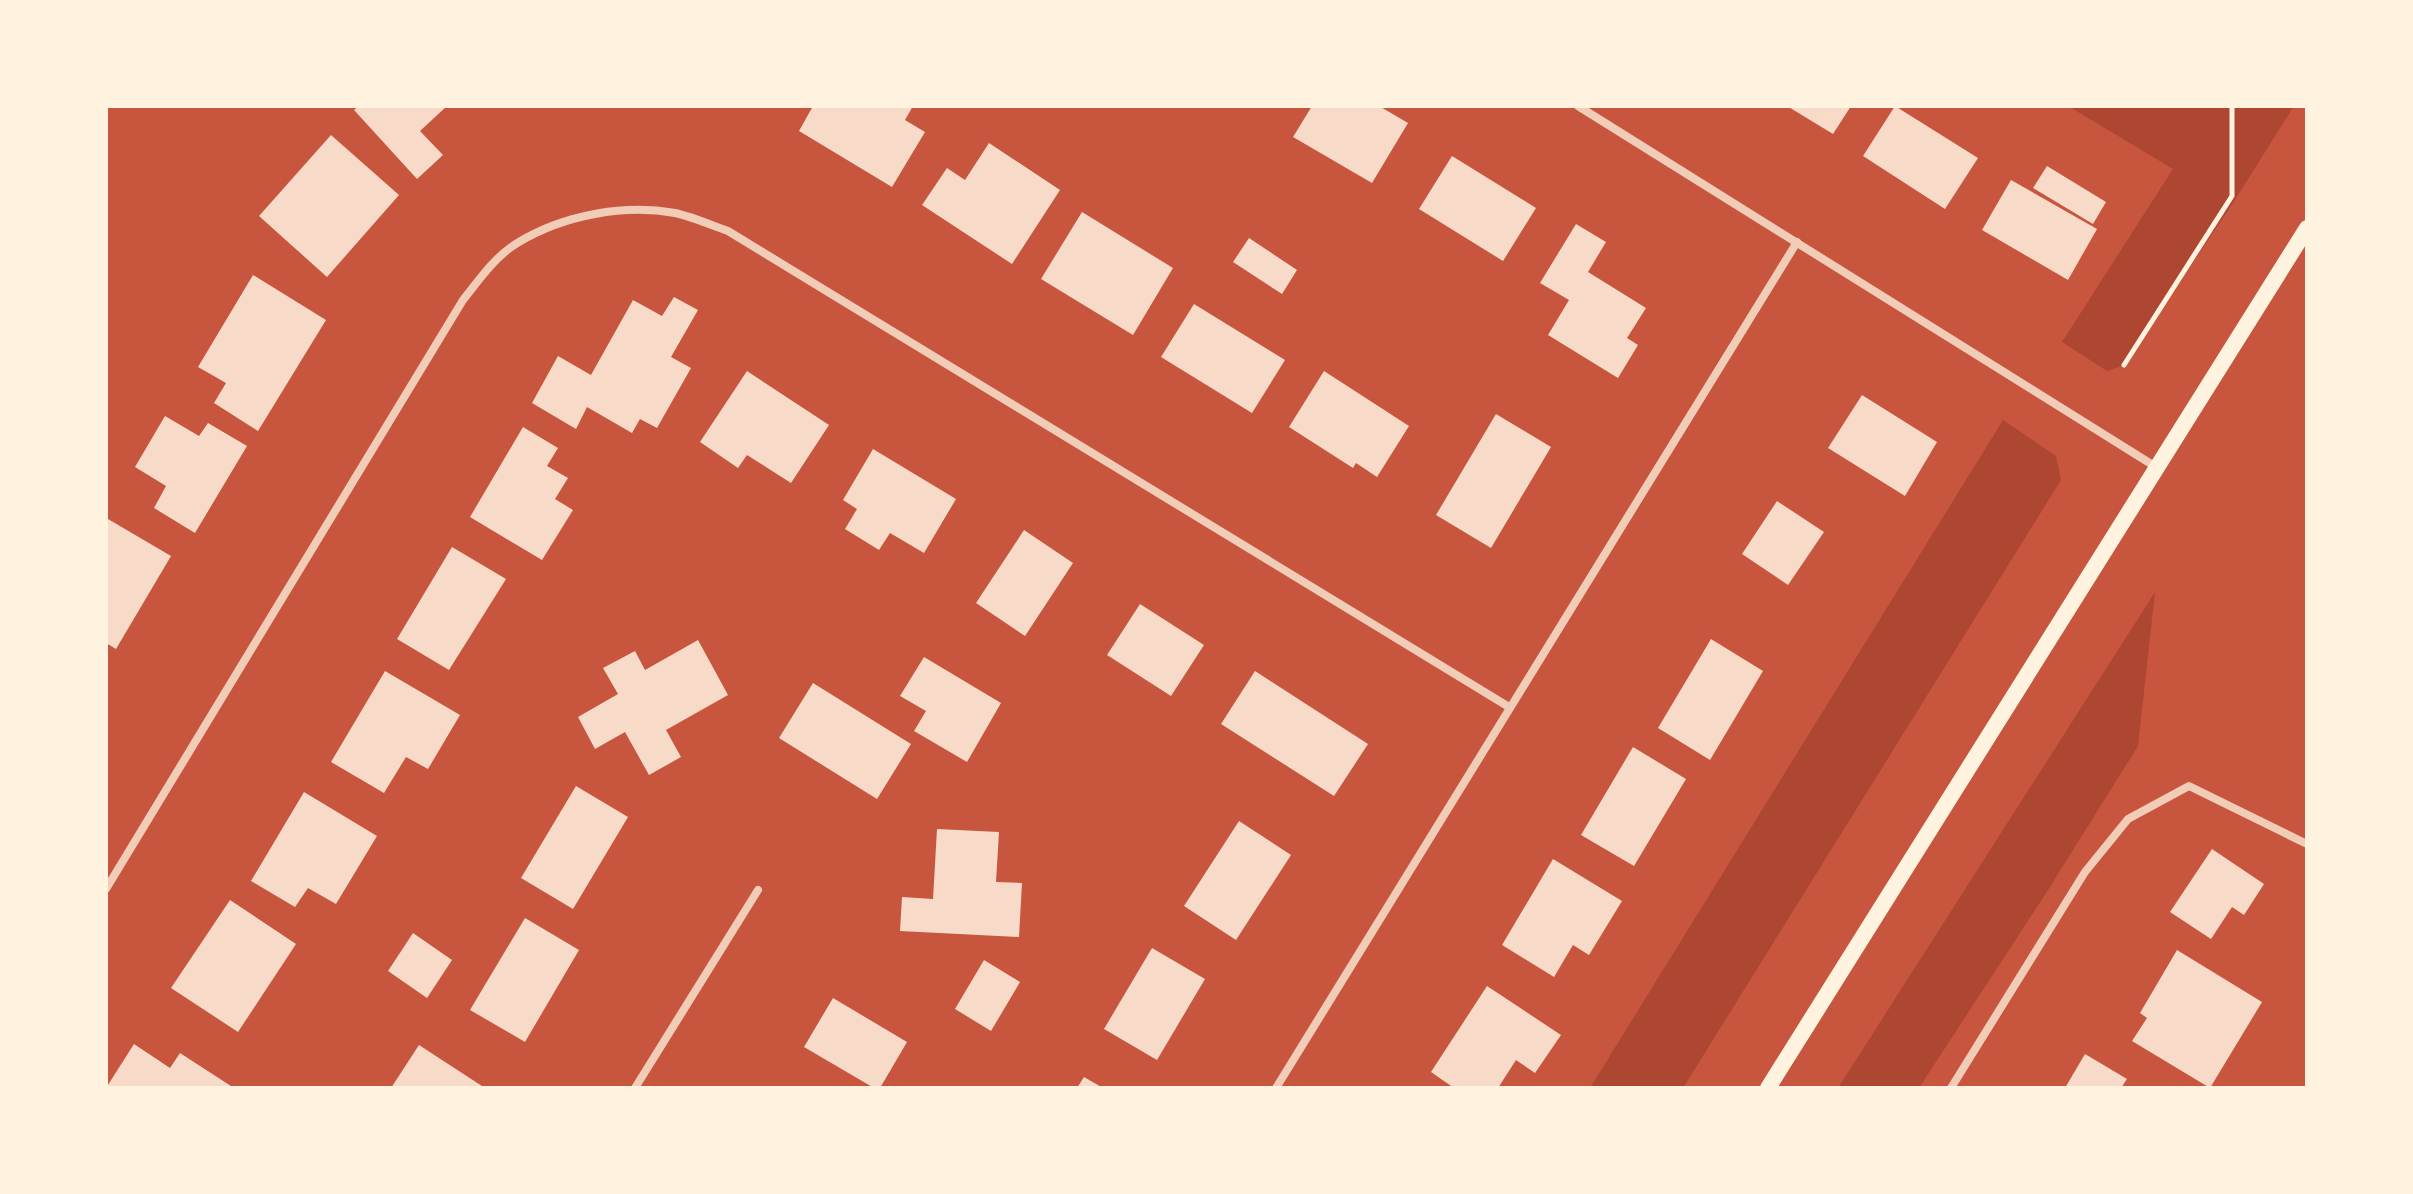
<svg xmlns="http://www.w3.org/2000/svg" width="2413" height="1194" viewBox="0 0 2413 1194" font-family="Karla,sans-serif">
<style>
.green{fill:#ae4732}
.building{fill:#f7dbc8}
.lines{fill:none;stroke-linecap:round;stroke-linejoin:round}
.path{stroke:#fff3e0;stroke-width:5}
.minor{stroke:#f1ccb7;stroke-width:8}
.secondary{stroke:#fff3e0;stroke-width:16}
</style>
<rect width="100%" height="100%" fill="#c8553d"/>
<!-- green -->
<g class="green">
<path d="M2068 106H2294L2233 203 2124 365 2107 371 2062 342 2173 169Z"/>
<path d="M2003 420 2056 456 2061 480 1683 1088H1590Z"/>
<path d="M2155 592 2138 746 2048 890 1919 1088H1838Z"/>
</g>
<!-- building -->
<g class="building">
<path d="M359 106H447L420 131 443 155 417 179 354 110Z"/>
<path d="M813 106H913L905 120 925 132 892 187 799 131Z"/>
<path d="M1312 106H1379L1408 123 1372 183 1293 137Z"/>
<path d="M1787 106H1851L1833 134Z"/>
<path d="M1895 106 1978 158 1945 209 1863 156Z"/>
<path d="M331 135 399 195 327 277 259 216Z"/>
<path d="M989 143 1060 190 1012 264 922 205 947 168 965 180Z"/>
<path d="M1452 156 1536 208 1503 261 1419 209Z"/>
<path d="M2047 166 2106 202 2093 224 2033 188Z"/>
<path d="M2011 180 2097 229 2068 280 1982 230Z"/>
<path d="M1082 212 1173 268 1133 335 1041 279Z"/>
<path d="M1576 224 1606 242 1588 272 1646 308 1627 338 1638 345 1618 378 1548 335 1569 300 1540 283Z"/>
<path d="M1249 238 1297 270 1282 294 1233 262Z"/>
<path d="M253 275 326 320 258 431 214 403 226 383 198 367Z"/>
<path d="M674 297 698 310 671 357 691 368 657 428 640 419 632 433 587 407 576 429 532 403 558 356 591 375 633 300 662 316Z"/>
<path d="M1194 304 1285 360 1252 413 1161 357Z"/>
<path d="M747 371 829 425 791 483 747 455 738 468 700 442Z"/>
<path d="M1324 371 1409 426 1377 477 1356 463 1353 468 1289 427Z"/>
<path d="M1862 395 1937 442 1905 496 1828 448Z"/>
<path d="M1496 414 1551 447 1491 548 1436 515Z"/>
<path d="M165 416 199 436 208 423 247 446 195 533 154 508 166 486 135 467Z"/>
<path d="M523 427 558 448 547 466 568 478 555 499 573 510 542 560 470 517Z"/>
<path d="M873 449 956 499 924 553 890 533 879 550 845 529 857 509 843 500Z"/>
<path d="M1777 501 1824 532 1788 585 1742 554Z"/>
<path d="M108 519 171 556 116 649 106 643V523Z"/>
<path d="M1024 530 1073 563 1025 636 976 603Z"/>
<path d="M452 547 506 579 449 670 397 639Z"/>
<path d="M1140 604 1204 645 1171 696 1107 655Z"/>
<path d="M1711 639 1763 671 1710 760 1658 728Z"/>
<path d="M698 640 728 695 666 730 681 757 649 775 625 732 595 749 578 717 618 694 603 668 635 651 645 670Z"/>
<path d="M924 657 1001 703 967 762 914 731 926 711 900 696Z"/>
<path d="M385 671 460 715 428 769 406 757 384 793 331 762Z"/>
<path d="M1255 671 1368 744 1334 796 1221 724Z"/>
<path d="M813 683 911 744 877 799 779 738Z"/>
<path d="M1633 747 1686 779 1634 866 1581 835Z"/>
<path d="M576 786 628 817 573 909 521 878Z"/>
<path d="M304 792 377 836 336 904 308 888 295 907 251 881Z"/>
<path d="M1239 821 1291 855 1236 940 1184 906Z"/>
<path d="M937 829 999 832 996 882 1022 883 1019 937 900 931 902 897 933 899Z"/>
<path d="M2212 849 2264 884 2244 915 2232 907 2211 939 2170 912Z"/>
<path d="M1553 859 1622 901 1589 955 1573 945 1554 977 1502 945Z"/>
<path d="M230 900 296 944 238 1032 171 988Z"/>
<path d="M525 918 579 950 525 1042 470 1010Z"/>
<path d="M413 933 452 960 427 998 388 971Z"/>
<path d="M1152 948 1205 979 1157 1060 1104 1029Z"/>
<path d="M2177 950 2262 1002 2210 1088 2132 1041 2147 1018 2140 1013Z"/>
<path d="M984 960 1020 982 991 1031 955 1009Z"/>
<path d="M1487 986 1561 1035 1535 1073 1516 1060 1498 1088H1454L1431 1072Z"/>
<path d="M833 998 907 1042 880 1088H874L804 1047Z"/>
<path d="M134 1044 170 1068 180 1053 234 1088H106Z"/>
<path d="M419 1045 485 1088H391Z"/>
<path d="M2085 1054 2127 1079 2121 1088H2065Z"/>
<path d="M1084 1077 1103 1088H1077Z"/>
</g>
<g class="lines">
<!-- path -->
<path class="path" d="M2124 365 2232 196V106"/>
<!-- minor -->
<g class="minor">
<path d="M1578 106 2156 467"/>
<path d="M106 889 463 300C479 280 496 255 519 242 564 215 624 204 675 213 693 217 711 225 728 231L1509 707"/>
<path d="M635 1088 758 890"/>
<path d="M1276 1088 1797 242"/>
<path d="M1951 1088 2085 872 2128 819 2189 786 2307 844"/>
</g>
<!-- secondary -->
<path class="secondary" d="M1768 1088 2307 228"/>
</g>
<!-- border -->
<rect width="2413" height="1194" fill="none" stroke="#fff3e0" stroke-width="216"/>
</svg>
